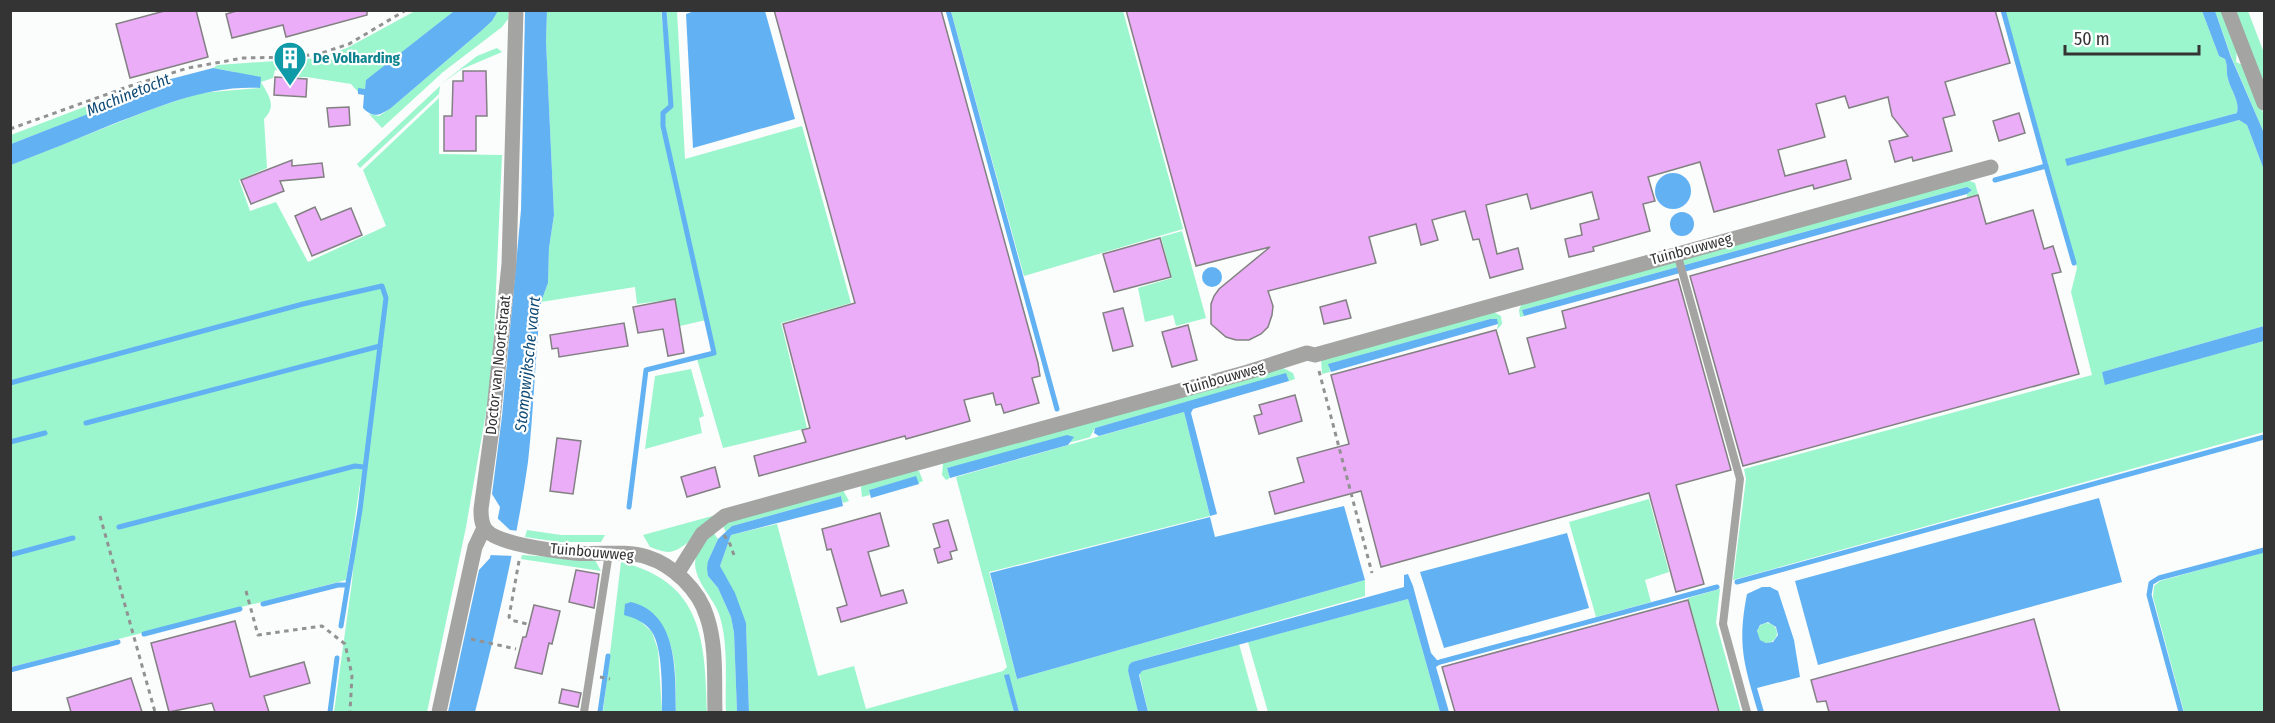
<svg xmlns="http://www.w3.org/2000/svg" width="2275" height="723" viewBox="0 0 2275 723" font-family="'Fira Sans Condensed',sans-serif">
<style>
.green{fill:#9bf5cd}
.water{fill:#62b2f3;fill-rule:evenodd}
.pier{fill:#fbfcfc}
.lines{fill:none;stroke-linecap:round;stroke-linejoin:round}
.stream{stroke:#62b2f3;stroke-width:5}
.building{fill:#ebacf8;stroke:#828182;stroke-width:1.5}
.path{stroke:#929292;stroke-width:3;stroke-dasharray:4.5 4.5;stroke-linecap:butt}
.service{stroke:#a4a4a3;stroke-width:8}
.minor{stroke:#a4a4a3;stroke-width:15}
.tertiary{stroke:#a4a4a3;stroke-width:15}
.labels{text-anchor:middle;stroke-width:4.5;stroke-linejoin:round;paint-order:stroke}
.culture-label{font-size:15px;font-weight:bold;fill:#0d838f;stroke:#fff;text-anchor:start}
.street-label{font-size:15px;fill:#343434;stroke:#fff}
.water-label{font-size:16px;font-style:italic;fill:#0f4b76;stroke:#fff}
</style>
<rect width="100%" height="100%" fill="#fbfcfc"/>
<!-- green -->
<g class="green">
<path d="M415 11H454L367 80 365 89 359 93 351 84 307 77H290V71L275 70 273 78 261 82C269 96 277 106 264 119L267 168 239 180 250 211 276 202 308 262 386 226 363 170 439 98V154L502 155 492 378 466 527 427 712H334L352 582 361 477 346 580 11 667V165L152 109 200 93 260 88 235 72 213 68 218 65 319 58 347 48Z"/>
<path d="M498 11H508V19L502 27 443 72 382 128 369 114 379 116 391 108 480 32 492 21Z"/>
<path d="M547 11H661L670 91 667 11H677L685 159 802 126 851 303 781 323 807 428 723 448 697 359 714 352 706 320 680 326 675 299 637 304 635 287 541 302 548 283 549 248 554 215 546 41Z"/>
<path d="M951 11H1123L1183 229 1024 276Z"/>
<path d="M2005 11H2202L2219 56 2225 59C2228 67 2226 72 2228 79 2231 91 2240 101 2237 113L2065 160 2239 120 2247 125 2264 170V326L2102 372 2106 384 2264 341V432L1733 580 1746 479 1744 469 2092 375 2071 292 2077 268Z"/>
<path d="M2215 11H2224L2237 49 2236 62 2245 66 2264 115V133L2231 56Z"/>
<path d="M2231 11H2248L2264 53V94Z"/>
<path d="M497 48 502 52 462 69 441 84 477 56Z"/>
<path d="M440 86 439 94 360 168 357 164Z"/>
<path d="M140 87 135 96 11 144V135L131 89Z"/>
<path d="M1967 180 1975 183 1978 194 1967 197V194L1972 190 1967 187 1522 310 1524 316 1520 317 1519 310 1523 301Z"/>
<path d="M1182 231 1206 318 1176 326 1173 315 1145 322 1138 288 1172 278 1161 237Z"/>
<path d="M1492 311 1501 316 1502 324 1497 330 1498 324 1490 319 1329 364 1330 372 1322 374 1321 358Z"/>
<path d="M1283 368 1293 373 1295 379 1289 381 1286 374 1095 428 1090 437 1076 441 947 468 950 478 946 480 942 475 943 463Z"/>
<path d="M691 369 704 416 699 418 702 433 645 449 655 376Z"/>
<path d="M1184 412 1210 516 989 572 1017 679 1365 580V596L1132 662 1128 671 1138 712H1019L1008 674 1005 676 1014 712H749L746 623 720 566 731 535 777 524 818 676 854 666 866 709 1003 671 1007 667 956 477Z"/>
<path d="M913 471H919L923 481 918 483 916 477 869 490 870 495 862 497 861 488 862 484Z"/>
<path d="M843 490 849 501 843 503 841 496 732 526 726 532 723 526 729 522Z"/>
<path d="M1649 499 1669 572 1645 580 1651 602 1596 617 1569 522Z"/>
<path d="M716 515C705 526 684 551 669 552 663 552 656 549 650 547L643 535Z"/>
<path d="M527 530 561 535H605L601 542H559L525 537Z"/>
<path d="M713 532 718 539 708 561V576L718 588 731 617 734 633 737 712H726C725 681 729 644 719 614 713 597 696 583 695 564 695 551 706 541 713 532Z"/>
<path d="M2264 552V712H2184L2153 597 2154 586 2160 581Z"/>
<path d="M522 555 595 560 601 571 521 559Z"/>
<path d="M621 562C703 582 705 641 707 712H676C675 675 679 650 657 618L638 619 652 632 658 650 662 712H603Z"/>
<path d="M1720 589 1716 623 1741 712H1720L1688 598Z"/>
<path d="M1408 599 1440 712H1268L1248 642Z"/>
<circle cx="1767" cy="633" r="10"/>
<path d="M1239 644 1258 712H1148L1139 672Z"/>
</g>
<!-- water -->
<g class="water">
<path d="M697 10 765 11 795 119 693 148 686 14Z"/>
<path d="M454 11H498L492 21 480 32 391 108C380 115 374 119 363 108L364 95 358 94V88L365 89 366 80Z"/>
<path d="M525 11H547L546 41 554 215 549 248 548 283 541 302C535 355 534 409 528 462 516 546 496 630 475 712H448L479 570 490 558 500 507 492 494 502 416 521 210Z"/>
<path d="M2202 11H2215L2231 57 2264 133V170L2247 125 2239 120 2067 166 2065 159 2237 113C2240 101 2231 91 2228 79 2226 72 2228 67 2225 59L2219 56Z"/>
<path d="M213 68 261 77 260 88C209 85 160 106 113 124 79 138 45 152 11 165V144L134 96 140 87Z"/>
<circle cx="1673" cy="191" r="18"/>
<path d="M1967 187 1972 190 1967 194 1524 316 1522 310Z"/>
<circle cx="1682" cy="224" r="12"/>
<circle cx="1212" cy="277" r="10"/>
<path d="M1490 319H1497L1498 324 1331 372 1328 364Z"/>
<path d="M2264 326V341L2105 385 2102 372Z"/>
<path d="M1286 373 1289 381 1193 409 1191 413 1217 514 1210 516 1184 412 1099 436 1094 433 1095 428Z"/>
<path d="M1067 435 1074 437 1068 445 950 478 947 468Z"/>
<path d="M916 476 919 484 871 498 869 490Z"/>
<path d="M841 496 843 506 731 535 720 566 735 593 746 623 749 712H737L734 633 731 617 718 588 708 576 707 568 708 561 718 539 732 526Z"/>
<path d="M2099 498 2122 582 1818 665 1795 581Z"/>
<path d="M1344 506 1365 580 1017 679 990 573 1210 517 1215 537Z"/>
<path d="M1567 533 1589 608 1444 648 1420 572Z"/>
<path d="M1408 574 1413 586 1431 653 1437 660 1445 661 1436 667 1449 712H1440L1408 599 1142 671 1139 675 1148 712H1138L1128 671 1129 665 1132 662 1404 587V575Z"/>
<path d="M1762 587H1770L1778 591 1794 640 1800 677 1757 688 1764 712H1758C1744 664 1737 645 1747 594ZM1768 622 1776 627 1778 635 1773 642 1766 643 1760 640 1757 631 1760 625Z"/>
<path d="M631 602C679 614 675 673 676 712H662C662 692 663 649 652 632 645 622 635 618 624 615L625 604Z"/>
<path d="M1009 674 1019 712H1014L1004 675Z"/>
</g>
<!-- pier -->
<path class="pier" d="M495 516 510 530 519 531 514 556 488 555Z"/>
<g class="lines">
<!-- stream -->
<g class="stream">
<path d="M948 10 1057 409"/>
<path d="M2046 166 2074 263"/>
<path d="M1995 180 2046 166 2003 10"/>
<path d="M10 383 303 304 382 286 386 298 380 346 360 510 341 626"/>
<path d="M86 423 380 346"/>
<path d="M10 442 45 433"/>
<path d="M629 507 646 370 714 353 663 126V113L671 106 664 10"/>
<path d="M119 527 355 466 364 467"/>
<path d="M10 555 73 538"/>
<path d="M1737 582 2264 437"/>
<path d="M263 604 338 585H346"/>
<path d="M144 634 240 609"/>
<path d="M1440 662 1717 587"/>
<path d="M10 670 118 642"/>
<path d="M330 712 337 658"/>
<path d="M600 712 608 656"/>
<path d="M2181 712 2149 595 2151 583 2159 578 2264 550"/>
</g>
</g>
<!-- building -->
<g class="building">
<path d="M168 10H196L208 57 130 78 116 24Z"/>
<path d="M240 10H367V15L286 37 283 25 232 38 226 14Z"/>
<path d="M774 10H941L1038 363 1040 376 1032 378 1039 403 1004 413 1001 404 996 405 993 393 964 400 970 421 906 439 905 436 759 476 754 456 806 442 802 430 810 428 783 324 855 303Z"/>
<path d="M1126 10H1995L2010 63 1945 82 1955 115 1943 118 1952 151 1913 161 1912 157 1895 162 1889 141 1908 136 1892 116 1888 97 1849 108 1845 96 1816 104 1825 137 1778 150 1785 176 1846 160 1851 179 1814 189 1813 185 1714 212 1700 162 1648 177 1655 201 1643 204 1650 231 1593 247 1594 251 1569 257 1565 239 1582 235 1580 224 1599 219 1592 192 1531 209 1527 194 1486 205 1497 254 1518 248 1523 269 1490 278 1479 239 1473 240 1465 211 1432 220 1438 240 1421 245 1416 224 1369 237 1376 263 1268 291 1273 306 1272 315 1268 327 1261 334 1249 340H1236L1226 337 1211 324V304L1214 296 1219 289 1270 247 1196 266Z"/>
<path d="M463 71H486L487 116H476V151H444V116H452L453 81H463Z"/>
<path d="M275 77 307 79 306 97 274 95Z"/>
<path d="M349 107 350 125 329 127 327 108Z"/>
<path d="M2019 113 2025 133 1999 141 1993 121Z"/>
<path d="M292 160V166L322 163 324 177 280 181 284 191 251 204 241 180Z"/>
<path d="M1978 195 1986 224 2033 210 2044 249 2053 246 2061 272 2052 274 2079 374 1743 466 1690 276Z"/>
<path d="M315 207 321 220 351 208 362 235 312 256 295 216Z"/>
<path d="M1160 238 1171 277 1114 292 1103 254Z"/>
<path d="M1678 279 1731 470 1676 485 1704 584 1676 592 1649 493 1381 567 1361 491 1275 514 1269 492 1304 482 1297 458 1349 444 1331 375 1496 330 1509 374 1535 367 1527 338 1566 328 1562 311Z"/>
<path d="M675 299 684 353 668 356 663 329 638 333 633 307Z"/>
<path d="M1346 300 1351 318 1324 324 1320 307Z"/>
<path d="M1123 308 1133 346 1113 351 1103 313Z"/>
<path d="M624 323 628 346 559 357 558 348 552 349 550 335Z"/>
<path d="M1188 325 1197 360 1172 367 1162 332Z"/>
<path d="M1295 395 1302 421 1259 434 1254 416 1262 414 1259 405Z"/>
<path d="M557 438 581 441 573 494 550 491Z"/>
<path d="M715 467 720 487 687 497 681 477Z"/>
<path d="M880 513 889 546 868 552 881 596 903 590 907 603 841 622 837 608 847 605 831 549 827 550 822 529Z"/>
<path d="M948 520 957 550 950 552 952 559 938 563 934 549 940 547 933 524Z"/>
<path d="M576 570 599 574 594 608 569 602Z"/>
<path d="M1688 600 1719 712H1455L1442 667Z"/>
<path d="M534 605 560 611 552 644 549 643 542 674 515 668 523 637H526Z"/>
<path d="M2034 619 2060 712H1829L1826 701 1817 702 1811 680Z"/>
<path d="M235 621 250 677 304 662 310 683 264 696 269 712H215L212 703 169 712 151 643Z"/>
<path d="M131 678 142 712H71L67 698Z"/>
<path d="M562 689 581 693 578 707 559 703Z"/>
</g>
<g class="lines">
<!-- path -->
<g class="path">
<path d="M10 129 130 86 188 68 243 58 298 57 325 52 349 44 406 10"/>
<path d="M1319 371 1372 573"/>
<path d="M100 516 155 712"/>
<path d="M724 535 730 544 735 558"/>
<path d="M519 561 509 617 511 620 527 624"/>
<path d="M246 591 258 635 322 626 345 644 352 675 350 712"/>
<path d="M471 639 516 649"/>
<path d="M600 677 610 679"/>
</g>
<!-- service -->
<g class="service">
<path d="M1677 253 1740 479 1723 624 1747 712"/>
<path d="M584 712 609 553"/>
</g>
<!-- minor -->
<g class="minor">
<path d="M2228 10 2264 103"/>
<path d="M677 574 702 534 725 516 1248 372 1307 353 1315 355 1991 167"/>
<path d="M439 712 475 547 484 528"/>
</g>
<!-- tertiary -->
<path class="tertiary" d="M516 10 509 264 492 429 481 509C481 516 481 524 486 530 498 544 555 551 574 553 598 555 624 550 647 557 673 565 699 590 707 617 717 647 714 681 715 712"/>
</g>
<!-- icons -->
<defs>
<g id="building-pin" transform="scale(1.725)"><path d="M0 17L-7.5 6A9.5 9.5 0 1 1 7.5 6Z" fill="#0f9aa8" stroke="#fff"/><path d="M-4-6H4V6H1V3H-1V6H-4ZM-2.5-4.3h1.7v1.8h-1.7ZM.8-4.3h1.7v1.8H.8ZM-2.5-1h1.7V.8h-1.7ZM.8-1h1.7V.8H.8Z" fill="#fff"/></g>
</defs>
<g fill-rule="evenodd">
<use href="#building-pin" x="290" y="58"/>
</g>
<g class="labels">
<!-- culture labels -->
<g class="culture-label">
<text x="313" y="63">De Volharding</text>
</g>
<!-- street labels -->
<g class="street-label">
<text transform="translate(1691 249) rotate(-15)" y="5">Tuinbouwweg</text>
<text transform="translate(498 365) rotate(-84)" y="5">Doctor van Noortstraat</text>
<text transform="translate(1224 378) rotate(-16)" y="5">Tuinbouwweg</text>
<text transform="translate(592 552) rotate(5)" y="5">Tuinbouwweg</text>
</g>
<!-- water labels -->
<g class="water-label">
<text transform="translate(128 94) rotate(-22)" y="6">Machinetocht</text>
<text transform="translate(527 364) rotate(-84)" y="6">Stompwijksche vaart</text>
</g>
</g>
<!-- border -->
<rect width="2275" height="723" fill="none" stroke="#343434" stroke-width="24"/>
<!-- scale -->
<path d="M2065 45v9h134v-9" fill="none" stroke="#343434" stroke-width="3"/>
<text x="2074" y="45" font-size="18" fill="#343434" stroke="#ffffff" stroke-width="4.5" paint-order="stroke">50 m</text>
</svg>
